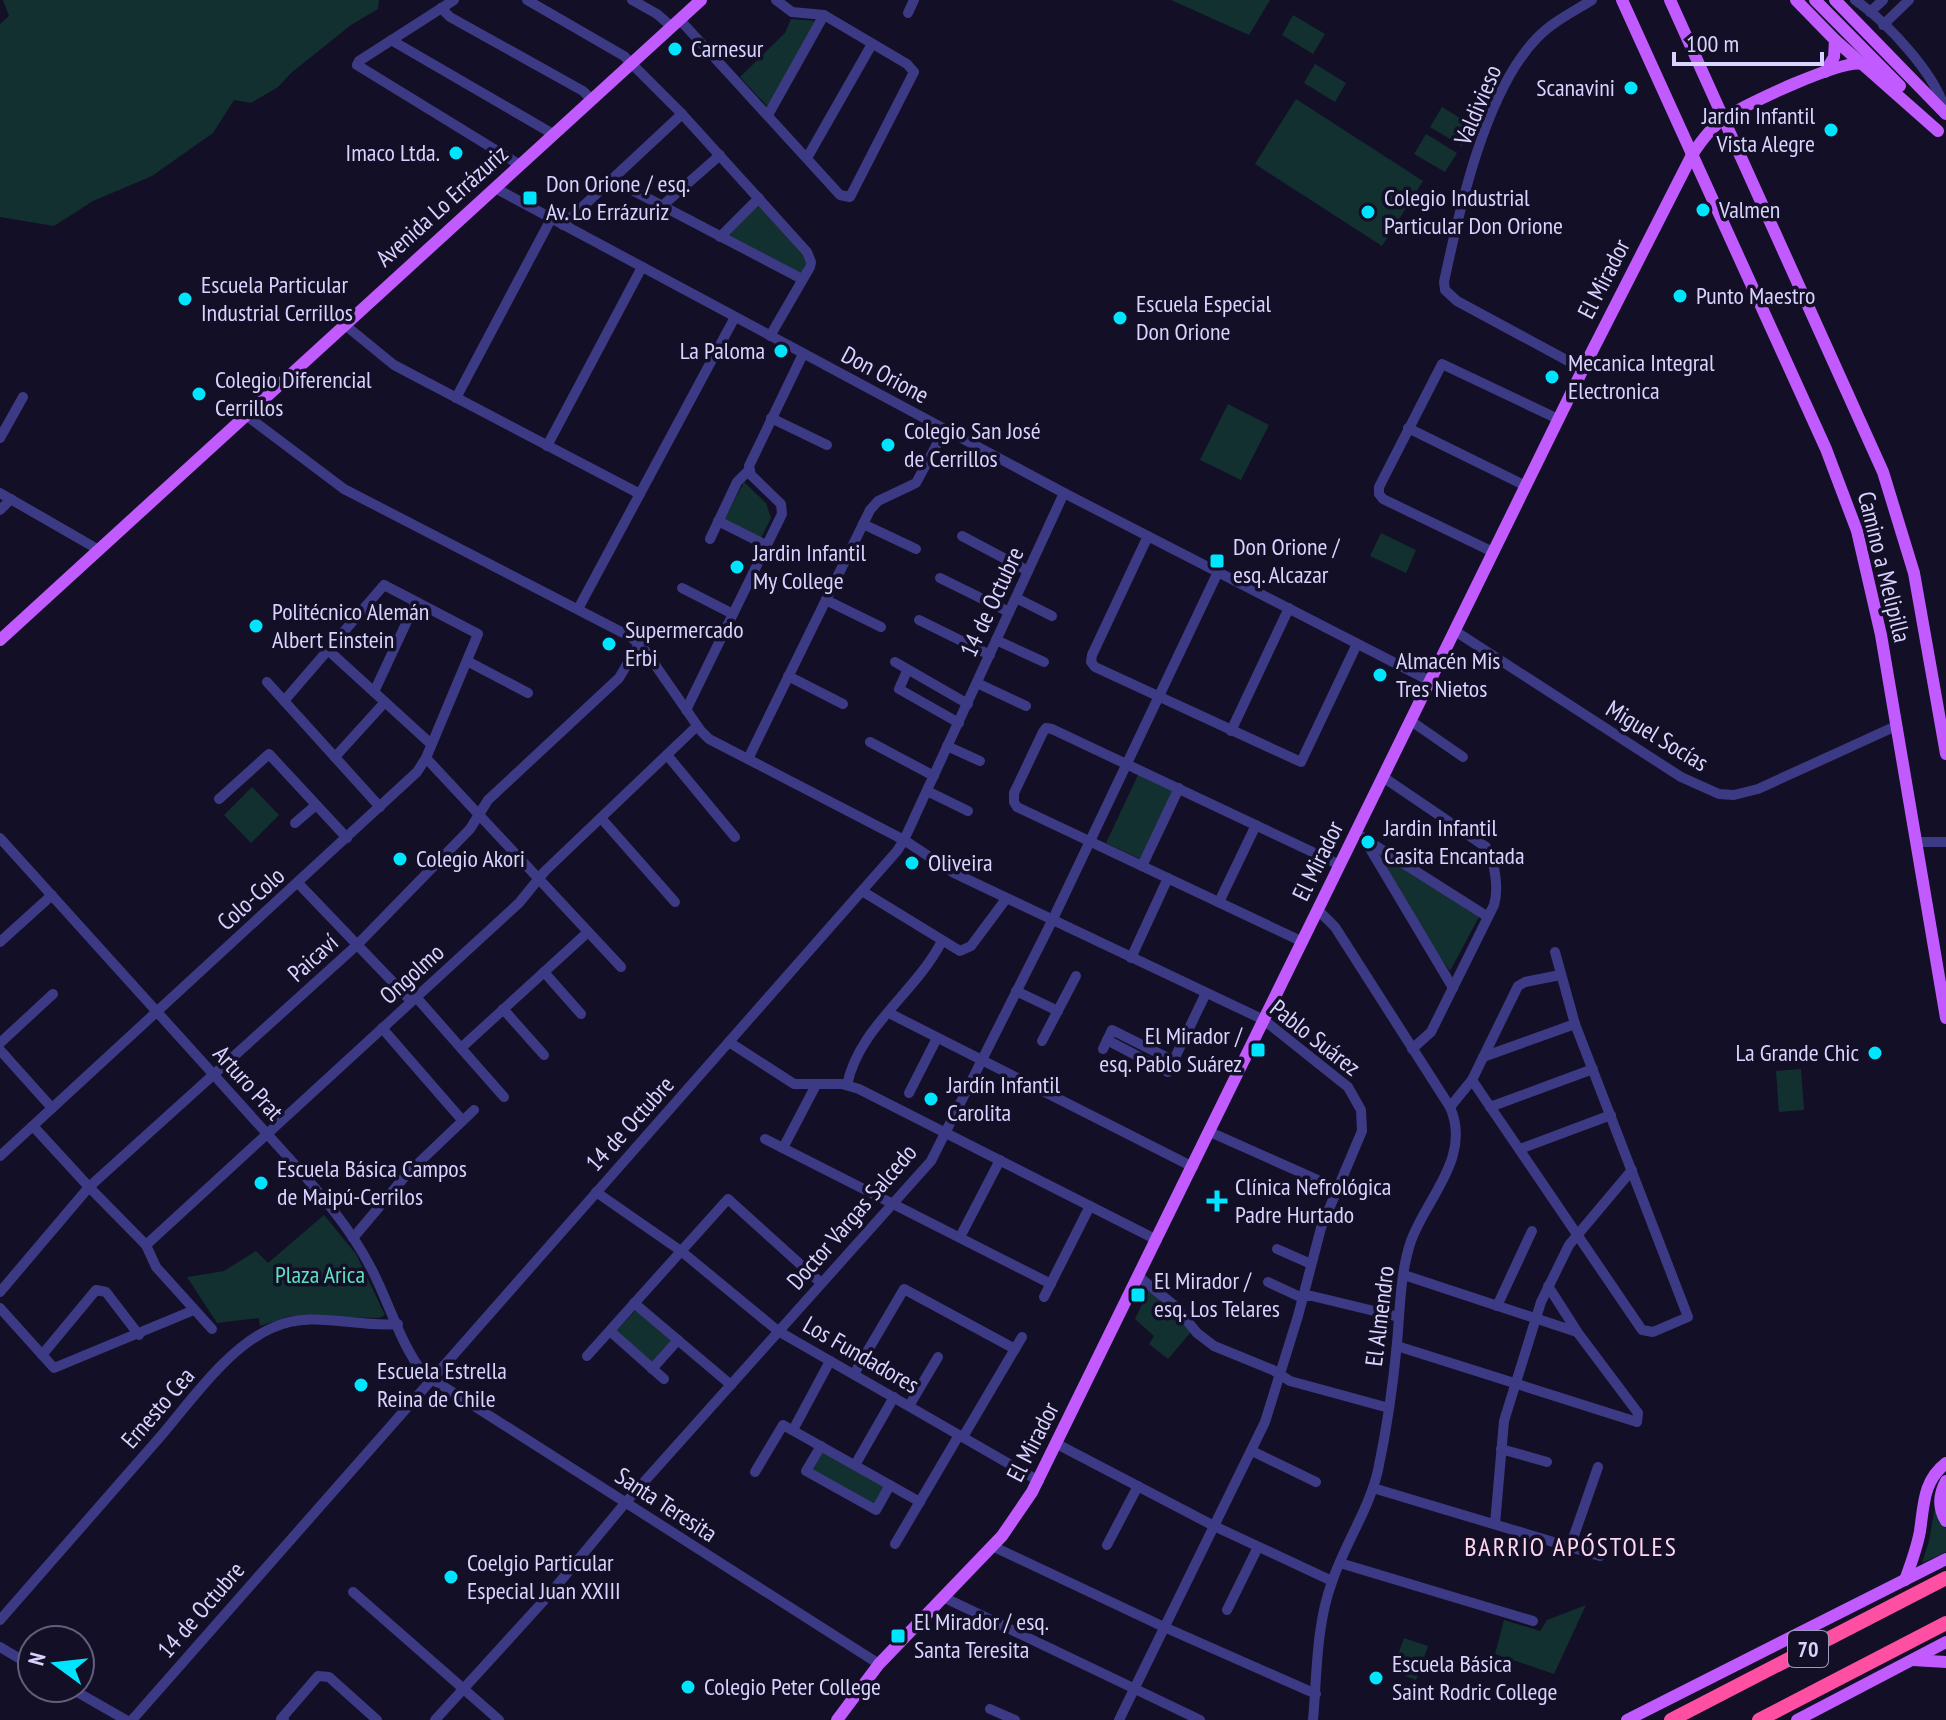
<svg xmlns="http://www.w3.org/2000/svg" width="1946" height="1720" viewBox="0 0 1946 1720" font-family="'PT Sans Narrow',sans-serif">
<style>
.green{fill:#12302f}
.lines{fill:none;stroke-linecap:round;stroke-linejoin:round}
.minor{stroke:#3d3a85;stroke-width:10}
.major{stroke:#c25bff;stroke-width:12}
.highway{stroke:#ff4fa3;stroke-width:14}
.poi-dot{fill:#00e5ff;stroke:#130f26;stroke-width:3}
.labels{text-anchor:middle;stroke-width:7;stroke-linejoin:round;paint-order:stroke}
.shield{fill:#130f26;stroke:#9e99be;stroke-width:2}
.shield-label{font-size:22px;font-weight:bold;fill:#d9d4ff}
.poi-label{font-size:24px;fill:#d9d4ff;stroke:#130f26;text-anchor:start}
.street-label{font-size:24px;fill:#d9d4ff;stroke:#130f26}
.park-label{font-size:24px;fill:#5fe0c0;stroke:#130f26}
.neighbourhood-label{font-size:26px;letter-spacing:2px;fill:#ffd6f0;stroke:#130f26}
</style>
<rect width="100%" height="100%" fill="#130f26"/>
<!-- green -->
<g class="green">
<path d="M3 0H379L378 9 351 25 291 73 278 87 251 103 234 100 213 133 152 176 93 201 54 226 0 217V24L9 16Z"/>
<path d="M1171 0H1270L1249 35Z"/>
<path d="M1293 15 1325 34 1313 54 1282 35Z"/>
<path d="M791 19 818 21 768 107 740 77 785 33Z"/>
<path d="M1315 64 1346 83 1335 102 1304 83Z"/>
<path d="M1296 99 1423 181 1382 246 1255 164Z"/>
<path d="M1442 107 1473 126 1462 146 1430 127Z"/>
<path d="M1426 134 1457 153 1445 172 1414 154Z"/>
<path d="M758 203 803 252 806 262 801 275 727 236Z"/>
<path d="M1228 404 1269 425 1241 480 1200 460Z"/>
<path d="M744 482 766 503 771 518 760 540 724 520Z"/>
<path d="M1381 533 1416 550 1406 573 1370 556Z"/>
<path d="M1139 773 1175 790 1142 860 1106 843Z"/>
<path d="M252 787 279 815 251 843 224 815Z"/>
<path d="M1369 846 1479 917 1450 971 1367 850Z"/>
<path d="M1801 1069 1804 1110 1779 1112 1776 1071Z"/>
<path d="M324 1215 356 1254 385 1315 379 1318 291 1316 260 1326 259 1318 217 1323 187 1277 224 1271 256 1251 268 1263Z"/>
<path d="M1149 1290 1175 1313 1191 1332 1168 1359 1149 1344 1154 1336 1135 1319Z"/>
<path d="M636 1310 674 1342 653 1365 616 1331Z"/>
<path d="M821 1447 889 1486 876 1509 807 1471Z"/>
<path d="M1937 1496 1940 1521 1946 1528V1552L1922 1563 1929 1541Z"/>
<path d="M1586 1605 1554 1674 1495 1654 1504 1620 1540 1631 1547 1620Z"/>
<path d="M1404 1638 1428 1646 1416 1680 1392 1671Z"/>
</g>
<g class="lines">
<!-- minor -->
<g class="minor">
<path d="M454 0 359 61 357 65 520 165"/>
<path d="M527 0 624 56 682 114 807 252 811 262 810 267 770 336"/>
<path d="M632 0 657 14 672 27"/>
<path d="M1855 0C1887 22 1938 76 1946 114"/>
<path d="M441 8 450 17 583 91 591 99"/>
<path d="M1870 12 1883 0"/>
<path d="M908 13 914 0"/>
<path d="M680 20 840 195 850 197 914 72 907 64 824 15 792 12 776 0"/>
<path d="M1883 25 1909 0"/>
<path d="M391 40 553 134"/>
<path d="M768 115 824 15"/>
<path d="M807 158 872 44"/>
<path d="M611 179 802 279"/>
<path d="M495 188 1064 493 1430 681"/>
<path d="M662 206 720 155"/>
<path d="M563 225 682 114"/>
<path d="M720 237 759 198"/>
<path d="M345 325 394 365 640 494"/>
<path d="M1583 369 1457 301 1445 290 1444 282C1459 211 1485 91 1537 38 1552 22 1573 12 1592 0"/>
<path d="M456 398 551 219"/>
<path d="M247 416 344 489 631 637 644 649 701 731 709 739 904 840 954 873 1264 1020 1348 1087 1361 1110 1362 1131 1321 1228 1298 1316 1265 1422 1119 1720"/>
<path d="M771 418 827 445"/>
<path d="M1408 428 1526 486"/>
<path d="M0 438 23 397"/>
<path d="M547 446 642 267"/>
<path d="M0 493 99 550"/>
<path d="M0 510 11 499"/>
<path d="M718 521 766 545"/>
<path d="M863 524 916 549"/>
<path d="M962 536 1028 571"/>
<path d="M1148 536 1092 655 1091 662 1095 667 1301 762 1357 644"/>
<path d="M710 539 737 482 749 470"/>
<path d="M1493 552 1383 499 1379 494V487L1442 364 1558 419"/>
<path d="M940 578 1009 612"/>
<path d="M682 588 733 614"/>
<path d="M1016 598 1052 616"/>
<path d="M826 600 881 627"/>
<path d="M578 609 735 317"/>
<path d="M919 620 990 655"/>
<path d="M1455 631 1681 777 1719 794 1734 795 1758 789 1896 726"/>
<path d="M996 640 1044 662"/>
<path d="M328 650 431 744"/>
<path d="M467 661 528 693"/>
<path d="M895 662 968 704"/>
<path d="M907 671 899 689 959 723"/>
<path d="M788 676 843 704"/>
<path d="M267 682 380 807"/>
<path d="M977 683 1026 706"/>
<path d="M374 692 416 602"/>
<path d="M686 710 782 514 781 504 751 475 749 466 803 354"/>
<path d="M1411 721 1463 757"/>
<path d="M1231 731 1289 608"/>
<path d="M870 742 934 776"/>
<path d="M947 746 980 761"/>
<path d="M667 755 735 837"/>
<path d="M335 757 385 702"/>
<path d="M426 758 621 967"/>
<path d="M748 759 870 510 878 501 916 483 945 429"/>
<path d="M1383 777 1486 847C1495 861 1499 889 1494 905L1431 1032 1412 1049"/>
<path d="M927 791 968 811"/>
<path d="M219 799 269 754 347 838"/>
<path d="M601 818 675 902"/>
<path d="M295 823 316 805"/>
<path d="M1363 837 1453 988"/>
<path d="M0 838 288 1157C318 1191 350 1227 371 1268 389 1302 400 1344 424 1374L879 1664"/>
<path d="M1365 839 1488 917"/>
<path d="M1917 842H1946"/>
<path d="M1142 866 1179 788"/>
<path d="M298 883 411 1001"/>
<path d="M862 891 960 951 971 946 1006 899"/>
<path d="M1219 902 1256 825"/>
<path d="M0 942 52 895"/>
<path d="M1303 942 1017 807 1014 802V793L1043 732 1046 728 1052 729 1340 865"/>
<path d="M1131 958 1168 878"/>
<path d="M544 972 581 1014"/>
<path d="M1016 991 1058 1011"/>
<path d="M416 997 504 1097"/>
<path d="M503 1009 544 1055"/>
<path d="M889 1013 1193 1167"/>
<path d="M382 1028 462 1120"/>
<path d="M1107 1040 1168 1072 1206 993"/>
<path d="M1042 1041 1076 976"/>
<path d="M729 1042 794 1084H842L859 1089 1157 1240"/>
<path d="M0 1043 53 994"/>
<path d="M461 1048 588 932"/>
<path d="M1103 1049 1112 1030 1174 1061"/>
<path d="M0 1050 52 1108"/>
<path d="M1483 1057 1575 1024"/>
<path d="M1472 1080 1642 1330 1653 1332 1688 1317 1575 1024 1555 952"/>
<path d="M847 1085C859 1027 916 992 942 941"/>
<path d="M909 1093 937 1038"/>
<path d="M1450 1107 1472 1080 1518 986 1525 982 1560 975"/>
<path d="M1490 1107 1593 1069"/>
<path d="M33 1126 89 1187 146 1245 156 1267 212 1329"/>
<path d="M1210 1132 1338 1189"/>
<path d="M765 1139 1051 1284"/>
<path d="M783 1148 816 1085"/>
<path d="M1520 1149 1611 1115"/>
<path d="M0 1156 417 772 426 758 478 634 384 585 284 701"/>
<path d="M596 1192 681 1251 778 1331 1039 1481"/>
<path d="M960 1237 1000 1160"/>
<path d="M353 1238 407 1174 474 1110"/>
<path d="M146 1245 519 903 545 871 697 726"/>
<path d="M1277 1249 1311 1264"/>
<path d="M1404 1275 1577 1332"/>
<path d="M1139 1277 1175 1306 1197 1333 1214 1346 1273 1370 1290 1381 1389 1408"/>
<path d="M1268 1282 1298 1296H1312L1399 1317"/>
<path d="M0 1292 89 1187 357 945 470 829 488 800 619 678 639 644"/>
<path d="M1044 1297 1090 1206"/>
<path d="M634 1303 731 1385"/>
<path d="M1497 1306 1532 1231"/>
<path d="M0 1308 54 1368 194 1310"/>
<path d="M610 1331 664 1379"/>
<path d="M1397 1346 1637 1422 1638 1413 1578 1333 1548 1286"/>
<path d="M42 1355 96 1290 106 1292 139 1335"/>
<path d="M587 1356 728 1199 821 1283"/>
<path d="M652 1369 678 1340"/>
<path d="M854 1374 904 1289 1015 1349"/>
<path d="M909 1406 938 1357"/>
<path d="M793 1430 830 1361"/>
<path d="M963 1437 1022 1337"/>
<path d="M1057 1444 1214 1526 1332 1581"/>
<path d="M821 1446 806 1471 876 1510 890 1485"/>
<path d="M1501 1449 1547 1462"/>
<path d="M1252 1451 1316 1482"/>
<path d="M855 1465 894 1397"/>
<path d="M755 1472 783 1425 920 1502"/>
<path d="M1373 1488 1600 1556"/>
<path d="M1495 1524 1504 1421 1541 1302 1569 1245 1632 1170"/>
<path d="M895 1544 959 1435"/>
<path d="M1107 1545 1138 1486"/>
<path d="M992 1546 1164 1627 1316 1694"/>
<path d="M1570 1547 1598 1467"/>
<path d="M1340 1563 1533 1621"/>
<path d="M353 1592 499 1720"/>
<path d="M943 1597 1200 1720"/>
<path d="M1227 1610 1258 1547"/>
<path d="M0 1620C53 1559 106 1498 160 1437 190 1402 228 1347 272 1328 312 1309 356 1328 398 1324"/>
<path d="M0 1647 32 1666"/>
<path d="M70 1688 126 1720"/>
<path d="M990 1709 1015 1720"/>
<path d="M132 1720 897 851 904 840 1064 493"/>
<path d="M284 1720 281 1719 318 1676 329 1677 377 1720"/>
<path d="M435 1720 549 1595 626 1502 931 1161 1052 921 1218 572"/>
<path d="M1313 1720C1317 1675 1316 1625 1332 1582 1345 1543 1369 1510 1378 1470 1387 1428 1393 1386 1397 1343 1400 1310 1400 1273 1411 1241 1427 1197 1472 1157 1450 1107L1335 927 1318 910"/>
</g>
<!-- major -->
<g class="major">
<path d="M1622 0 1826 449 1857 531 1881 635 1946 1018"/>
<path d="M1670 0 1883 472 1914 573 1946 754"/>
<path d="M1796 0 1835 40 1938 131"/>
<path d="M1815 0 1900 86"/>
<path d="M1835 0 1946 114"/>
<path d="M1825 72 1834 57 1835 40"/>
<path d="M0 640 701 0"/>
<path d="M1946 1481C1939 1494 1938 1508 1946 1521"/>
<path d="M1905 1580C1911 1564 1917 1548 1920 1531 1924 1504 1923 1481 1946 1463"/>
<path d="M1913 1660 1946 1662"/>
<path d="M837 1720 879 1664 1002 1536 1032 1492 1583 369 1692 155C1701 141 1711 127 1725 118 1746 104 1841 59 1863 64"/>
<path d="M1627 1720 1946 1559"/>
<path d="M1797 1720 1946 1642"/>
</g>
<!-- highway -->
<g class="highway">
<path d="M1671 1720 1946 1578"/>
<path d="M1759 1720 1946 1623"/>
</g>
</g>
<!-- markers -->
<g class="poi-dot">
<circle cx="675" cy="49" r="8"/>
<circle cx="1631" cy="88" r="8"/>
<circle cx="1831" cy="130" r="8"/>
<circle cx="456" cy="153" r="8"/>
<rect x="522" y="190" width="16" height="16" rx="4"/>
<circle cx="1703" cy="210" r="8"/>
<circle cx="1368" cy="212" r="8"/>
<circle cx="1680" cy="296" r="8"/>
<circle cx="185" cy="299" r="8"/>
<circle cx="1120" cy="318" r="8"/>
<circle cx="781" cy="351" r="8"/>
<circle cx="1552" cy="377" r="8"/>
<circle cx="199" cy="394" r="8"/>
<circle cx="888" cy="445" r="8"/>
<rect x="1209" y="553" width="16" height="16" rx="4"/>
<circle cx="737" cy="567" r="8"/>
<circle cx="256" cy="626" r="8"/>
<circle cx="609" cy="644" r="8"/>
<circle cx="1380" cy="675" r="8"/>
<circle cx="1368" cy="842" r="8"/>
<circle cx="400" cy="859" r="8"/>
<circle cx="912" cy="863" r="8"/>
<rect x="1250" y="1042" width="16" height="16" rx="4"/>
<circle cx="1875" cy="1053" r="8"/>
<circle cx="931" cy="1099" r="8"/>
<circle cx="261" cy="1183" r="8"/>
<path d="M1213 1189h8v8h8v8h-8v8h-8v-8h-8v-8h8z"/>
<rect x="1130" y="1287" width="16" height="16" rx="4"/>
<circle cx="361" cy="1385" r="8"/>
<circle cx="451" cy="1577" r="8"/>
<rect x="890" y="1628" width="16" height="16" rx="4"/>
<circle cx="1376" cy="1678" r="8"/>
<circle cx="688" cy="1687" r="8"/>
</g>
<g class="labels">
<!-- shield labels -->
<rect class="shield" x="1788" y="1631" width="40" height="36" rx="6"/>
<g class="shield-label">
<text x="1808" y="1657">70</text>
</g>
<!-- poi labels -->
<g class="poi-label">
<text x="691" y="57">Carnesur</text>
<text x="1615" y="96" text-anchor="end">Scanavini</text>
<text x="1815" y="124" text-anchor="end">Jardin Infantil<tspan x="1815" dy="28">Vista Alegre</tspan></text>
<text x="440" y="161" text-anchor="end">Imaco Ltda.</text>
<text x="546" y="192">Don Orione / esq.<tspan x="546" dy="28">Av. Lo Errázuriz</tspan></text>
<text x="1384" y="206">Colegio Industrial<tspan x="1384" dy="28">Particular Don Orione</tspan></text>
<text x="1719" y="218">Valmen</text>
<text x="201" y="293">Escuela Particular<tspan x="201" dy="28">Industrial Cerrillos</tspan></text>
<text x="1696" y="304">Punto Maestro</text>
<text x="1136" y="312">Escuela Especial<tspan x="1136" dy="28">Don Orione</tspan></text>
<text x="765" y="359" text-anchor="end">La Paloma</text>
<text x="1568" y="371">Mecanica Integral<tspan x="1568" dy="28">Electronica</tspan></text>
<text x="215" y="388">Colegio Diferencial<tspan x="215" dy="28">Cerrillos</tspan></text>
<text x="904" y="439">Colegio San José<tspan x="904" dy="28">de Cerrillos</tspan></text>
<text x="1233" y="555">Don Orione /<tspan x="1233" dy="28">esq. Alcazar</tspan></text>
<text x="753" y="561">Jardin Infantil<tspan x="753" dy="28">My College</tspan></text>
<text x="272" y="620">Politécnico Alemán<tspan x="272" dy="28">Albert Einstein</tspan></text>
<text x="625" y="638">Supermercado<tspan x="625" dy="28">Erbi</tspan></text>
<text x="1396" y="669">Almacén Mis<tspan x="1396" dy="28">Tres Nietos</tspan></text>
<text x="1384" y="836">Jardin Infantil<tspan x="1384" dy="28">Casita Encantada</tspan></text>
<text x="416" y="867">Colegio Akori</text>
<text x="928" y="871">Oliveira</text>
<text x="1242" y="1044" text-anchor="end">El Mirador /<tspan x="1242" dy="28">esq. Pablo Suárez</tspan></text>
<text x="1859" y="1061" text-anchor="end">La Grande Chic</text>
<text x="947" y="1093">Jardín Infantil<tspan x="947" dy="28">Carolita</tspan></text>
<text x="277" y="1177">Escuela Básica Campos<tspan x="277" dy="28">de Maipú-Cerrilos</tspan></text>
<text x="1235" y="1195">Clínica Nefrológica<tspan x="1235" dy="28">Padre Hurtado</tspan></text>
<text x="1154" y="1289">El Mirador /<tspan x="1154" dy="28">esq. Los Telares</tspan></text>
<text x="377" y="1379">Escuela Estrella<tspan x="377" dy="28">Reina de Chile</tspan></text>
<text x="467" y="1571">Coelgio Particular<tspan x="467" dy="28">Especial Juan XXIII</tspan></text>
<text x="914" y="1630">El Mirador / esq.<tspan x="914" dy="28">Santa Teresita</tspan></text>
<text x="1392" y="1672">Escuela Básica<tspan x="1392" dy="28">Saint Rodric College</tspan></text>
<text x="704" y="1695">Colegio Peter College</text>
</g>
<!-- street labels -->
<g class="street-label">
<text transform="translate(1478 105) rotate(-67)" y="8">Valdivieso</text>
<text transform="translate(442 206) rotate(-42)" y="8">Avenida Lo Errázuriz</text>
<text transform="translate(1604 279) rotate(-63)" y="8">El Mirador</text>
<text transform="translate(885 375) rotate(28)" y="8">Don Orione</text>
<text transform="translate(1884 567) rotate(76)" y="8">Camino a Melipilla</text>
<text transform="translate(992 602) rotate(-65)" y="8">14 de Octubre</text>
<text transform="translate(1657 736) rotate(31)" y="8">Miguel Socías</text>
<text transform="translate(1318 861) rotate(-64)" y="8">El Mirador</text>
<text transform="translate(251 899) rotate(-42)" y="8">Colo-Colo</text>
<text transform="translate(313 958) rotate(-42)" y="8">Paicaví</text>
<text transform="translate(412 974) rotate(-42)" y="8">Ongolmo</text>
<text transform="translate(1315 1038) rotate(38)" y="8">Pablo Suárez</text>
<text transform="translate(248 1083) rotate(48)" y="8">Arturo Prat</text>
<text transform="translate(630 1124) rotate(-48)" y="8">14 de Octubre</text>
<text transform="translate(852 1217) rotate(-49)" y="8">Doctor Vargas Salcedo</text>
<text transform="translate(1380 1316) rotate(-83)" y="8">El Almendro</text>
<text transform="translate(861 1355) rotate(30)" y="8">Los Fundadores</text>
<text transform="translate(158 1408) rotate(-49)" y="8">Ernesto Cea</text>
<text transform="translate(1033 1442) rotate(-63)" y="8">El Mirador</text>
<text transform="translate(666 1505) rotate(33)" y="8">Santa Teresita</text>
<text transform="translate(201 1610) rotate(-49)" y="8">14 de Octubre</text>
</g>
<!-- park labels -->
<g class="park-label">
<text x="320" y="1283">Plaza Arica</text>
</g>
<!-- neighbourhood labels -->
<g class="neighbourhood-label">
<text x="1571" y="1556">BARRIO APÓSTOLES</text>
</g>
</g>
<!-- north arrow -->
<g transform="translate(56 1664) rotate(285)"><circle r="38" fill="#130f26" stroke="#625e7d" stroke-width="2"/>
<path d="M0-6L14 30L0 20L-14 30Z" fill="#00e5ff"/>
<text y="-12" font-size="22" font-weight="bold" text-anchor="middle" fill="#d9d4ff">N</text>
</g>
<!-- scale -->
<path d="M1674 52v12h148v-12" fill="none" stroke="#d9d4ff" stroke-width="4"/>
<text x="1686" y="52" font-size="24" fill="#d9d4ff" stroke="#130f26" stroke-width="6" paint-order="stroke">100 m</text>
</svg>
